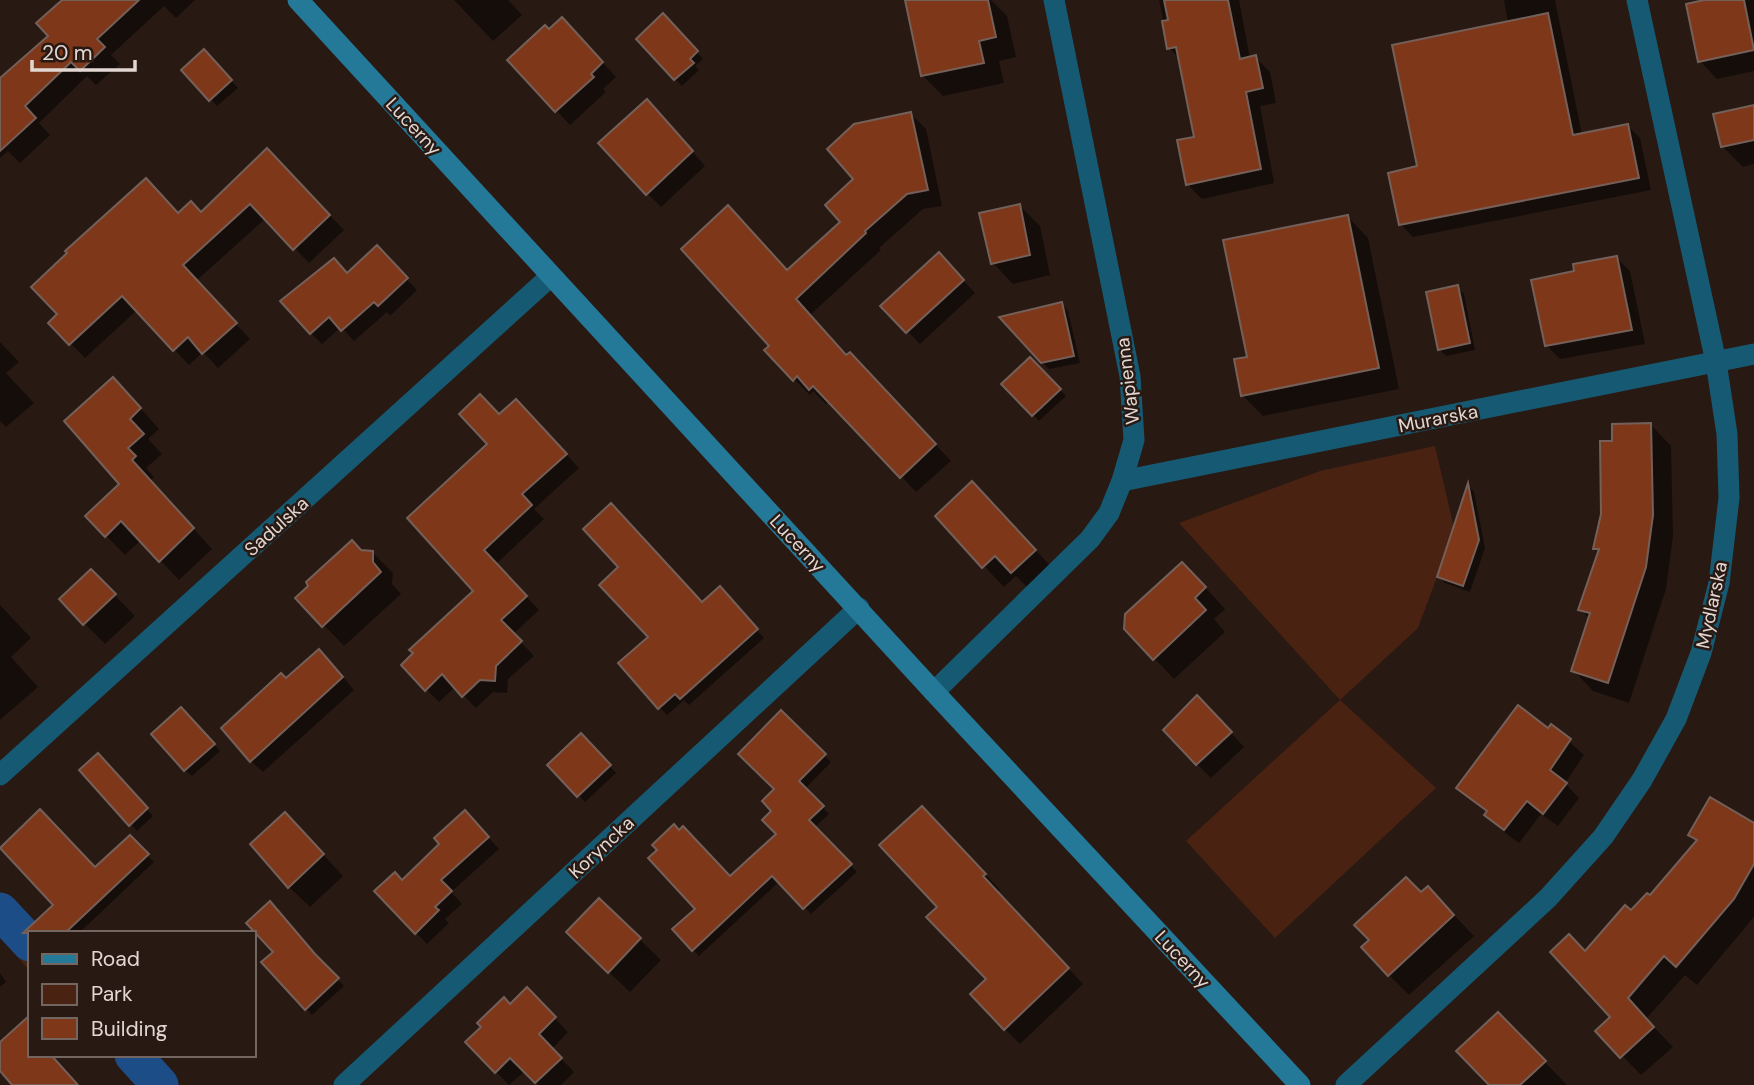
<svg xmlns="http://www.w3.org/2000/svg" width="1754" height="1085" viewBox="0 0 1754 1085" font-family="'DM Sans',sans-serif">
<style>
.green{fill:#492212}
.shadow{fill:#0007}
.lines{fill:none;stroke-linecap:round;stroke-linejoin:round}
.canal{stroke:#1d4d86;stroke-width:37}
.building{fill:#7f371a;stroke:#746059;stroke-width:2}
.street{stroke:#165972;stroke-width:21}
.secondary{stroke:#257998;stroke-width:21}
.labels{text-anchor:middle;stroke-width:5;stroke-linejoin:round;paint-order:stroke}
.street-label{font-size:19px;fill:#e3d7d3;stroke:#291913}
</style>
<rect width="100%" height="100%" fill="#291913"/>
<!-- green -->
<g class="green">
<path d="M1435 446 1454 528 1437 577 1418 628 1340 700 1436 788 1275 938 1186 841 1340 700 1179 523 1320 471Z"/>
<path d="M0 895 36 933H30V965L27 968 0 936Z"/>
<path d="M114 1055H151L179 1085H140Z"/>
</g>
<!-- shadow -->
<g class="shadow">
<path d="M58 0H195L176 18 164 6 111 55 120 64 96 85 87 76 39 123 50 135 20 163 8 151 0 158V95L50 36 61 3Z"/>
<path d="M454 0H508L522 15 493 41Z"/>
<path d="M907 0H991L1007 16 1016 57 999 61 1004 83 943 96 922 75Z"/>
<path d="M1159 0H1239L1250 58 1255 57 1270 72 1276 103 1260 106 1274 183 1202 199 1187 184 1196 138 1181 60 1169 48Z"/>
<path d="M1504 0H1555L1582 135 1627 125 1640 138 1651 190 1413 237 1400 224 1419 167 1508 23Z"/>
<path d="M1700 0H1754V71L1717 79 1700 61Z"/>
<path d="M663 15 703 59 695 66 699 70 682 86 638 39Z"/>
<path d="M549 31 575 33 616 77 603 89 606 92 570 125 510 60Z"/>
<path d="M204 51 238 88 217 106 184 70Z"/>
<path d="M1754 106V164L1743 167 1722 146Z"/>
<path d="M911 114 926 129 942 206 923 209 879 248 881 250 810 315 847 357 865 370 951 461 916 492 830 401 826 404 813 391 810 395 794 379 771 346 788 272 842 222 855 179Z"/>
<path d="M661 115 705 166 661 207 647 193Z"/>
<path d="M282 166 344 230 309 263 266 218 196 281 250 339 218 368 203 352 189 365 137 310 85 358 51 323 178 215 201 214Z"/>
<path d="M1020 206 1040 226 1050 275 1013 284 993 263Z"/>
<path d="M1348 217 1368 238 1399 389 1263 416 1242 395 1249 358Z"/>
<path d="M377 248 417 290 390 316 387 312 354 341 341 327 322 344 311 333 348 274Z"/>
<path d="M1616 257 1630 271 1645 344 1560 359 1546 345 1576 272Z"/>
<path d="M951 267 975 293 920 344 883 306Z"/>
<path d="M1457 287 1464 294 1475 350 1446 356 1439 349Z"/>
<path d="M1062 304 1068 311 1080 363 1049 369 1042 362Z"/>
<path d="M0 342 19 362 6 373 34 403 6 427 0 421Z"/>
<path d="M1030 359 1066 396 1039 421 1003 384Z"/>
<path d="M132 399 159 429 148 439 162 454 146 468 154 477 150 481 212 549 179 580 141 540 125 555 87 516 121 484Z"/>
<path d="M529 414 579 468 534 509 544 519 496 564 539 610 513 634 534 656 508 679 507 693 493 692 476 708 455 687 439 702 426 689 476 591 490 444 499 416Z"/>
<path d="M1651 425 1671 446 1673 536 1666 589 1629 703 1593 691 1573 670 1590 619 1580 609 1600 552 1595 548 1614 443Z"/>
<path d="M1469 487 1474 492 1485 548 1470 592 1445 583 1439 577Z"/>
<path d="M993 504 1055 571 1032 592 1016 576 1004 587 938 517Z"/>
<path d="M362 551 372 552 393 573 392 584 401 594 344 646 298 598Z"/>
<path d="M91 571 135 616 105 644 84 623Z"/>
<path d="M1203 585 1225 609 1214 619 1225 632 1174 679 1154 658Z"/>
<path d="M727 597 764 638 689 705 684 700 667 715 659 707 650 637 702 604Z"/>
<path d="M0 605 31 638 11 657 38 687 0 720Z"/>
<path d="M331 663 354 690 263 772 251 761Z"/>
<path d="M1211 711 1244 747 1211 778 1197 764Z"/>
<path d="M781 712 831 762 805 789 829 814 814 828 857 872 811 914 780 881 699 956 674 929 778 834 774 811Z"/>
<path d="M188 715 220 751 192 776 185 770Z"/>
<path d="M1552 726 1584 755 1565 783 1579 798 1558 826 1541 814 1519 843 1500 829 1486 815 1487 813 1458 788Z"/>
<path d="M581 735 616 773 585 802 549 765Z"/>
<path d="M105 762 153 816 137 831 82 770Z"/>
<path d="M937 823 1000 890 997 893 1083 984 1020 1044 1005 1029 988 979 940 907Z"/>
<path d="M476 824 499 849 451 892 462 904 445 919 449 923 427 944 377 891 402 882Z"/>
<path d="M1754 825V917L1697 985 1685 975 1646 1019 1673 1047 1641 1075 1598 1031 1612 1017 1585 953 1650 898 1698 843 1690 835Z"/>
<path d="M305 835 343 876 310 907 289 887Z"/>
<path d="M130 838 154 862 79 933H38L95 869Z"/>
<path d="M1428 888 1474 936 1409 995 1389 975 1421 894Z"/>
<path d="M599 900 661 960 630 992 589 953Z"/>
<path d="M264 962 321 963 344 986 312 1015Z"/>
<path d="M0 973 6 982 0 987Z"/>
<path d="M527 990 568 1032 552 1049 574 1072 561 1085H539L525 1071 509 1085 467 1042Z"/>
<path d="M1498 1014 1567 1085H1491Z"/>
</g>
<g class="lines">
<!-- canal -->
<g class="canal">
<path d="M0 911 30 943"/>
<path d="M133 1055 160 1085"/>
</g>
</g>
<!-- building -->
<g class="building">
<path d="M62 0H139L97 39 105 47 80 71 71 62 25 106 36 118 0 151V78L48 36 36 23Z"/>
<path d="M905 0H988L996 37 979 41 984 63 921 76Z"/>
<path d="M1164 0H1228L1240 59 1256 55 1263 88 1246 92 1261 169 1186 185 1177 140 1194 137 1176 47 1167 49 1162 21 1168 20Z"/>
<path d="M1704 0H1744L1754 50 1698 62 1686 4Z"/>
<path d="M663 13 698 51 690 59 694 63 674 80 636 39Z"/>
<path d="M1548 13 1573 135 1628 124 1639 178 1399 225 1388 173 1417 166 1392 45Z"/>
<path d="M562 17 603 62 591 74 594 77 555 112 507 60 545 25 549 29Z"/>
<path d="M204 49 232 80 209 101 181 70Z"/>
<path d="M647 99 693 151 646 195 598 143Z"/>
<path d="M1754 105V140L1721 147 1713 114Z"/>
<path d="M911 112 928 190 907 194 865 231 866 233 796 299 846 355 850 352 936 444 900 478 813 386 809 390 797 376 793 381 764 350 769 346 681 249 728 205 787 270 840 222 825 205 853 179 827 149 854 124Z"/>
<path d="M267 148 330 215 293 250 250 204 183 265 237 323 202 354 188 337 173 351 122 296 69 345 48 323 57 314 31 287 67 253 65 251 146 178 178 213 191 201 201 212Z"/>
<path d="M1020 204 1030 255 991 264 979 213Z"/>
<path d="M1348 215 1379 368 1241 396 1234 359 1247 357 1223 240Z"/>
<path d="M377 245 408 278 378 306 374 302 341 331 329 317 310 334 280 301 334 258 347 273Z"/>
<path d="M939 252 964 280 906 333 880 306Z"/>
<path d="M1617 256 1632 330 1545 346 1531 280 1574 271 1573 264Z"/>
<path d="M1458 285 1470 343 1438 350 1426 292Z"/>
<path d="M1062 302 1074 356 1041 363 999 317Z"/>
<path d="M1030 357 1061 389 1032 416 1001 384Z"/>
<path d="M113 377 141 408 130 419 144 434 128 448 136 456 132 460 194 528 159 562 121 521 105 537 85 516 119 484 64 421Z"/>
<path d="M480 394 499 414 516 399 567 454 522 494 532 505 484 550 527 596 501 620 522 641 496 666 495 681 480 680 462 697 442 674 425 691 401 665 413 653 409 650 473 591 407 518 487 444 459 414Z"/>
<path d="M1651 423 1653 515 1646 567 1608 683 1571 671 1590 613 1578 610 1599 549H1593L1601 514 1600 441H1612V424Z"/>
<path d="M972 481 1036 550 1011 573 995 556 982 568 935 516Z"/>
<path d="M1468 483 1479 540 1463 586 1437 577Z"/>
<path d="M611 503 702 602 720 586 758 629 680 699 675 694 658 709 618 663 648 637 599 585 618 567 583 529Z"/>
<path d="M352 540 361 550 373 551V562L381 572 322 627 295 598 308 586 306 582Z"/>
<path d="M1182 562 1206 587 1195 598 1206 610 1153 660 1124 629 1125 614Z"/>
<path d="M91 569 116 594 83 625 59 599Z"/>
<path d="M319 649 343 677 250 762 221 728 281 673 286 678Z"/>
<path d="M1197 695 1232 732 1196 765 1163 730Z"/>
<path d="M1518 705 1548 728 1551 724 1571 739 1550 770 1567 783 1543 814 1527 801 1504 830 1484 815 1487 811 1456 788Z"/>
<path d="M181 707 215 744 184 771 151 734Z"/>
<path d="M781 710 826 754 799 781 824 806 809 820 852 864 803 909 772 876 692 951 672 929 695 909 648 858 657 850 652 845 674 824 679 830 683 826 730 876 776 834 762 820 771 811 762 801 774 789 738 754Z"/>
<path d="M581 733 611 765 577 797 547 765Z"/>
<path d="M98 753 148 808 129 826 79 770Z"/>
<path d="M1710 797 1754 823V864L1734 899 1676 967 1664 956 1628 998 1654 1027 1620 1058 1595 1031 1610 1017 1550 952 1569 934 1585 951 1625 905 1631 910 1647 893 1650 895 1697 840 1688 835Z"/>
<path d="M922 806 986 874 983 876 1069 968 1004 1030 970 994 986 979 926 917 937 907 879 845Z"/>
<path d="M40 809 95 867 130 835 149 854 65 933H23L53 905 0 848Z"/>
<path d="M465 810 489 837 441 880 452 891 435 907 439 910 415 934 374 891 395 872 402 880 439 844 434 838Z"/>
<path d="M285 812 324 854 288 888 250 844Z"/>
<path d="M1406 877 1421 892 1428 886 1454 915 1388 976 1361 947 1369 940 1354 925Z"/>
<path d="M599 898 641 938 608 973 566 932Z"/>
<path d="M270 901 315 954 339 978 305 1010 261 962 273 952 246 923Z"/>
<path d="M527 987 556 1017 539 1034 562 1058 535 1083 510 1058 495 1073 465 1042 481 1027 477 1023 504 997 510 1004Z"/>
<path d="M1498 1012 1546 1061 1520 1085H1489L1456 1051Z"/>
<path d="M30 1015V1055H51L78 1085H12L0 1071V1042Z"/>
</g>
<g class="lines">
<!-- street -->
<g class="street">
<path d="M1122 481 1754 354"/>
<path d="M934 692 1090 539 1109 513 1122 481 1134 440 1130 376 1054 0"/>
<path d="M0 775 551 276"/>
<path d="M344 1085 859 608"/>
<path d="M1346 1085 1548 898 1603 837 1642 780 1676 719 1701 653 1719 583 1729 498 1727 434 1716 362 1637 0"/>
</g>
<!-- secondary -->
<path class="secondary" d="M298 0 934 692 1300 1085"/>
</g>
<g class="labels">
<!-- street labels -->
<g class="street-label">
<text transform="translate(414 126) rotate(47)" y="7">Lucerny</text>
<text transform="translate(1127 381) rotate(-97)" y="7">Wapienna</text>
<text transform="translate(1438 418) rotate(-11)" y="7">Murarska</text>
<text transform="translate(276 526) rotate(-42)" y="7">Sadulska</text>
<text transform="translate(798 543) rotate(47)" y="7">Lucerny</text>
<text transform="translate(1711 605) rotate(-78)" y="7">Mydlarska</text>
<text transform="translate(601 847) rotate(-43)" y="7">Koryncka</text>
<text transform="translate(1183 959) rotate(47)" y="7">Lucerny</text>
</g>
</g>
<!-- legend -->
<rect x="28" y="931" width="228" height="126" fill="#291913" stroke="#736560" stroke-width="2"/>
<rect x="42" y="954" width="35" height="10" fill="#257998" stroke="#736560" stroke-width="2"/>
<text x="91" y="966" font-size="21" fill="#e3d7d3">Road</text>
<rect x="42" y="984" width="35" height="21" fill="#492212" stroke="#736560" stroke-width="2"/>
<text x="91" y="1001" font-size="21" fill="#e3d7d3">Park</text>
<rect x="42" y="1018" width="35" height="21" fill="#7f371a" stroke="#736560" stroke-width="2"/>
<text x="91" y="1036" font-size="21" fill="#e3d7d3">Building</text>
<!-- scale -->
<path d="M32 60v10h103v-10" fill="none" stroke="#e3d7d3" stroke-width="3.5"/>
<text x="42" y="60" font-size="21" fill="#e3d7d3" stroke="#291913" stroke-width="5" paint-order="stroke">20 m</text>
</svg>
